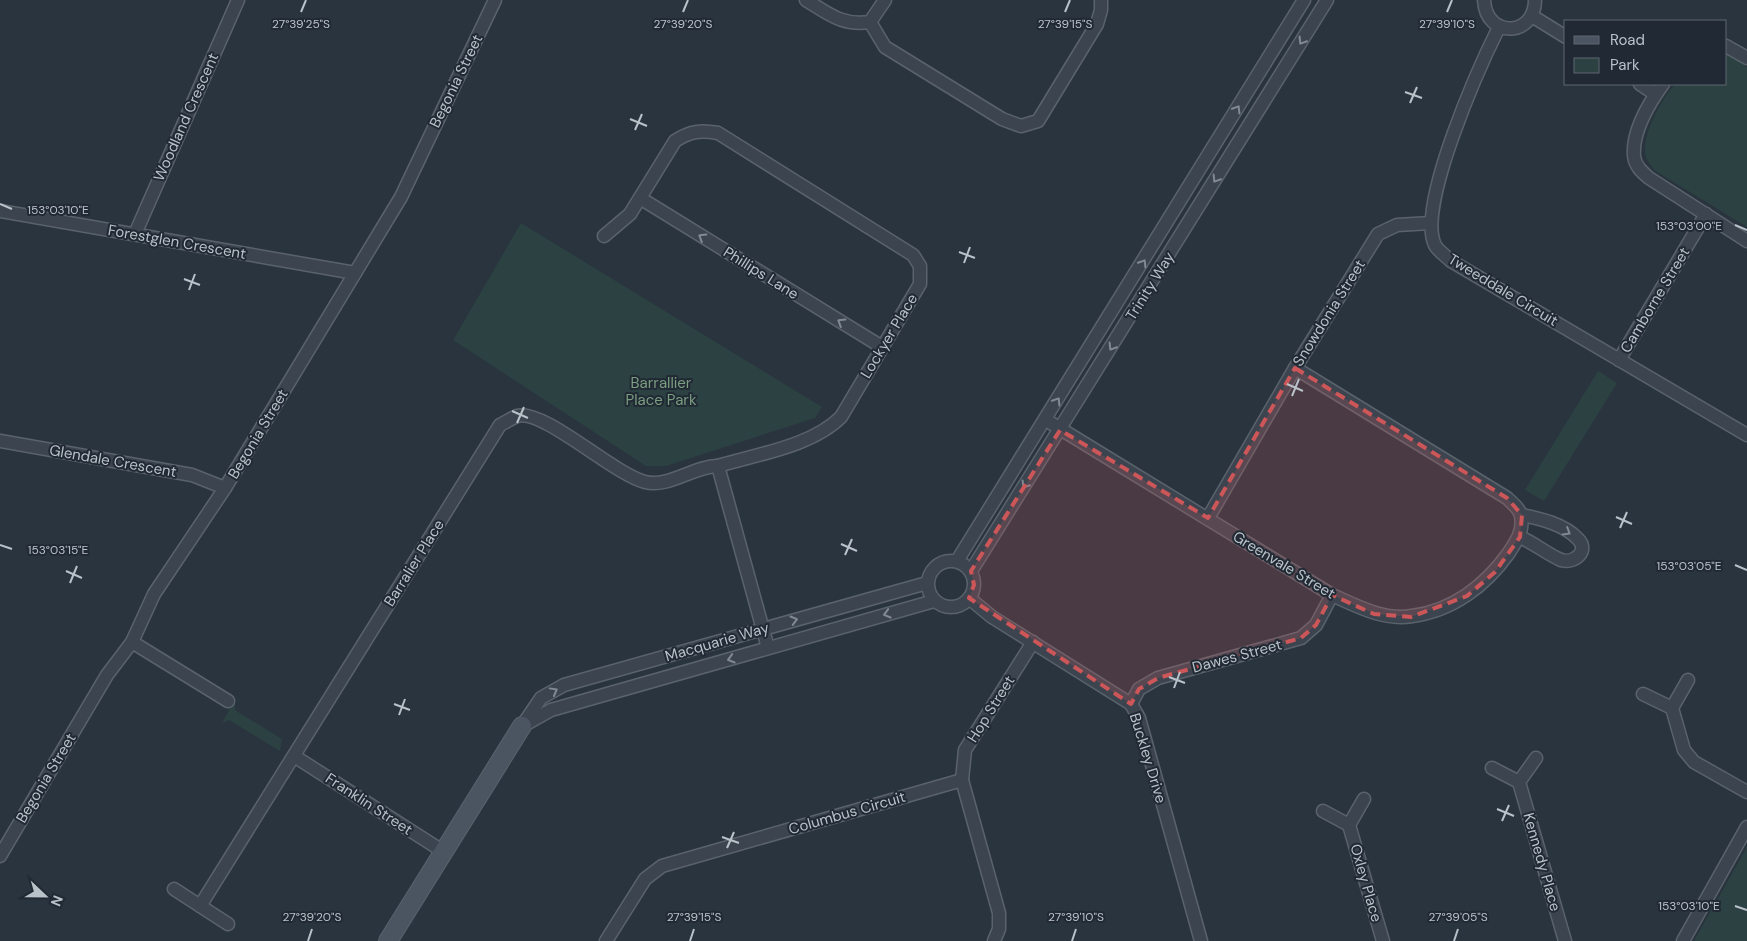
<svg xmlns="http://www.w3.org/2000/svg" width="1747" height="941" viewBox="0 0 1747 941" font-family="'DM Sans',sans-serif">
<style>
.green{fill:#2c4141}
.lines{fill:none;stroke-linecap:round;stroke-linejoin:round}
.street-casing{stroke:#5a636c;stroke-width:15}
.secondary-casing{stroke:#5a636c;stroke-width:20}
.street{stroke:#3c454f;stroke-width:12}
.secondary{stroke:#4b5562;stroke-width:18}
.oneway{stroke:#818992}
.marked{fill:#cd5658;fill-opacity:0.2;stroke:#cd5658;stroke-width:4;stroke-dasharray:10 6;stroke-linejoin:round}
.ticks{fill:none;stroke:#b9c1c9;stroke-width:2}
.labels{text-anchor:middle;stroke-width:4;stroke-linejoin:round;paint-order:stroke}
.street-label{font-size:15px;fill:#b9c1c9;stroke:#212a34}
.park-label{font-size:15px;fill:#7a9d80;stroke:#212a34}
.ticks-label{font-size:12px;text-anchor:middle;fill:#b9c1c9;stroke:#212a34;stroke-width:4;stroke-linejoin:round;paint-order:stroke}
</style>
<rect width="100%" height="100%" fill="#29343f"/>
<!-- green -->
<g class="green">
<path d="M1726 54 1747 67V227L1654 170C1652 166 1647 161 1646 157 1640 136 1662 99 1675 84H1726Z"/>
<path d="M521 223 822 407 815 418 666 466H646L453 340Z"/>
<path d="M1598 371 1617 383 1544 501 1525 490Z"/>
<path d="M235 699V710L282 739 280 751 229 720 222 723Z"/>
<path d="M1747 847V941H1694Z"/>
</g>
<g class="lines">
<!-- street casing -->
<g class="street-casing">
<g id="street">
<path d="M806 0C829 14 842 26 870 22L885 0"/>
<path d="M1484 0C1486 39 1535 37 1535 0"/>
<path d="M1532 16 1566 37"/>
<path d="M870 22 885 47 1002 119 1021 126 1038 121 1097 24 1101 10V0"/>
<path d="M1499 27C1480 65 1416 207 1435 245 1437 250 1446 256 1451 261L1747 435"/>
<path d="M1726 46 1747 58"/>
<path d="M1640 84 1655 94"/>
<path d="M1663 84C1649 103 1632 132 1634 156 1635 166 1642 172 1649 178L1747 241"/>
<path d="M640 198 882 347"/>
<path d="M0 211 355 273"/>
<path d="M135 234 238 0"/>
<path d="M604 236 630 214 675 141C690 131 701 130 718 133L913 255 920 266V284L841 417C812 446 758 454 718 466L768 648"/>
<path d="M1619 360 1706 214"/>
<path d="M1046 420 1332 595C1357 606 1384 621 1412 616 1452 611 1485 586 1508 554 1516 542 1524 531 1521 516 1520 509 1512 503 1507 498L1295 368"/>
<path d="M0 441 192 475 225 488"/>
<path d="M1208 518 1295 368 1378 234 1397 225 1431 223"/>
<path d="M1520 537C1534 543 1547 554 1561 560 1574 564 1590 551 1578 539 1564 524 1541 519 1522 515"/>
<circle cx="951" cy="584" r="23"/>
<path d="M957 561 1304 0"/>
<path d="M971 571 1327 0"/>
<path d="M969 598 992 617 1131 704 1139 718 1201 941"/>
<path d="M132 642 228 701"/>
<path d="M1643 694 1672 708 1688 680"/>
<path d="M1131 704 1139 689 1158 678 1301 638 1316 625 1332 595"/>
<path d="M1672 708 1684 750 1694 762 1747 792"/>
<path d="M526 724 551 710 934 601"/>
<path d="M522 726 541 698 564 685 927 583"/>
<path d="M294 756 444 852"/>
<path d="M1492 768 1519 782 1536 758"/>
<path d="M962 780 965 750 1033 642"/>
<path d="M1519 782 1565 941"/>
<path d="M1323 811 1349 825 1364 799"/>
<path d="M1349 825 1383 941"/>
<path d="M0 856 107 675 132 642 154 594 225 488 401 197 495 0"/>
<path d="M174 889 228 924"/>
<path d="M200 906 500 425C506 422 512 418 517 416 543 408 613 474 645 482 669 488 694 466 718 466"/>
<path d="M606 941 645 879 662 866 962 780 999 913V929L994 941"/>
<path d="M1683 941 1747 827"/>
</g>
</g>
<!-- secondary casing -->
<g class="secondary-casing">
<path id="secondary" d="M388 941 522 726"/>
</g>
<!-- street -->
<use href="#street" class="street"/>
<!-- secondary -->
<use href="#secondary" class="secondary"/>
</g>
<!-- one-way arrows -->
<defs><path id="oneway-chevron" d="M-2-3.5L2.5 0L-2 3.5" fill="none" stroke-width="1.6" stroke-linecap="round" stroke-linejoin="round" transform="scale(1.25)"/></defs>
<g class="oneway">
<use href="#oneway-chevron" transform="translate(1302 41) rotate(122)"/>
<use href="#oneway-chevron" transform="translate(1237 109) rotate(-58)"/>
<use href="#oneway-chevron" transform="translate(1216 179) rotate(122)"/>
<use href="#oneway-chevron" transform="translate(702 237) rotate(-148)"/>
<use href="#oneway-chevron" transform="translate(1143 263) rotate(-58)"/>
<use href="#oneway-chevron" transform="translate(841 322) rotate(-148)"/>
<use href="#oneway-chevron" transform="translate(1112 347) rotate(122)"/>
<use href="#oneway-chevron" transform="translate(1057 401) rotate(-58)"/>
<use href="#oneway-chevron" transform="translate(1025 485) rotate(122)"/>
<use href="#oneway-chevron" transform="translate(1567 532) rotate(31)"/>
<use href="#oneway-chevron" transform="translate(887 614) rotate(164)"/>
<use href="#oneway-chevron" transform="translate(794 620) rotate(-16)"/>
<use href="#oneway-chevron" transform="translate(731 659) rotate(164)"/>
<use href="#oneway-chevron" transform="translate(554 691) rotate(-29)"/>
</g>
<!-- marked area -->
<path class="marked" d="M1295 368 1507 498 1522 515 1520 537 1495 572 1467 596 1411 617 1374 614 1332 595 1316 625 1301 638 1158 678 1139 689 1131 704 969 598 974 585 971 571 1060 430 1208 518Z"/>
<!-- ticks -->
<path class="ticks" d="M301 12 306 0M683 12 688 0M1065 12 1070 0M1447 12 1452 0M1405 92 1422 98M1410 103 1417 87M630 119 647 126M635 130 642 114M0 204 12 209M1735 225 1747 230M959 252 975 258M964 263 970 247M184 279 200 285M189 290 195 274M1287 384 1303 391M1292 396 1299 379M512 411 528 418M517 423 524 407M1616 517 1632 524M1620 528 1627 512M841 544 857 551M0 545 12 549M845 555 852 539M1735 565 1747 570M66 571 82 578M70 583 77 566M1169 677 1185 683M1174 688 1180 672M394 704 410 710M399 715 405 699M1497 809 1514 816M1502 821 1509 805M722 837 739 843M727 848 734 832M1735 906 1747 910M308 941 312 929M690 941 694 929M1072 941 1076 929M1454 941 1458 929"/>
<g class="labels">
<!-- street labels -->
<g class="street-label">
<text transform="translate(456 81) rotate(-64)" y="5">Begonia Street</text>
<text transform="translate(186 117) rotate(-66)" y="5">Woodland Crescent</text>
<text transform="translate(177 242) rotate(10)" y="5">Forestglen Crescent</text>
<text transform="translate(761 273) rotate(32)" y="5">Phillips Lane</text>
<text transform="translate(1150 286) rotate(-58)" y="5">Trinity Way</text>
<text transform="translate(1503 290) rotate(31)" y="5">Tweeddale Circuit</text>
<text transform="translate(1655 300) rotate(-59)" y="5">Camborne Street</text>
<text transform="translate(1329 313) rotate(-58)" y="5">Snowdonia Street</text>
<text transform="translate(889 336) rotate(-59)" y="5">Lockyer Place</text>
<text transform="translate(258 434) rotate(-59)" y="5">Begonia Street</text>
<text transform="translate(113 461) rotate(10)" y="5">Glendale Crescent</text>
<text transform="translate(414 563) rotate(-58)" y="5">Barralier Place</text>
<text transform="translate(1284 565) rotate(31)" y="5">Greenvale Street</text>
<text transform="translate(717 642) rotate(-16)" y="5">Macquarie Way</text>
<text transform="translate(1237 656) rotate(-15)" y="5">Dawes Street</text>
<text transform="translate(991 709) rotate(-58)" y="5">Hop Street</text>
<text transform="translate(1148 758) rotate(73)" y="5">Buckley Drive</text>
<text transform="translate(46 778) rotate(-59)" y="5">Begonia Street</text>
<text transform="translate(369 804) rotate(33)" y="5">Franklin Street</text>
<text transform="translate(847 813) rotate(-16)" y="5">Columbus Circuit</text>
<text transform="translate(1542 862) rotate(74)" y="5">Kennedy Place</text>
<text transform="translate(1366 883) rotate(74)" y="5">Oxley Place</text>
</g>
<!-- park labels -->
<g class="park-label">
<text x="661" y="388">Barrallier<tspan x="661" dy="17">Place Park</tspan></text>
</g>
</g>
<g class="ticks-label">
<text x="683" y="28">27°39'20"S</text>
<text x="1065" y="28">27°39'15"S</text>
<text x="1447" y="28">27°39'10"S</text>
<text x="301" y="28">27°39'25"S</text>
<text x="58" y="214">153°03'10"E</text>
<text x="1689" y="230">153°03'00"E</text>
<text x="58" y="554">153°03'15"E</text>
<text x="1689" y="570">153°03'05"E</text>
<text x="1689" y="910">153°03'10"E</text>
<text x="312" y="921">27°39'20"S</text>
<text x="694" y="921">27°39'15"S</text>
<text x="1076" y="921">27°39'10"S</text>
<text x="1458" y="921">27°39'05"S</text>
</g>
<!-- legend -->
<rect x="1564" y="20" width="162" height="65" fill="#212a34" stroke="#5e6670"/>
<rect x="1574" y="36" width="25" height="8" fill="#4b5562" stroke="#5e6670"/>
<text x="1610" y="45" font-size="15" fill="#b9c1c9">Road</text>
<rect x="1574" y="58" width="25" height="15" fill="#2c4141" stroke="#5e6670"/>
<text x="1610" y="70" font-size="15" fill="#b9c1c9">Park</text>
<!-- north arrow -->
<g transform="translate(45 896) rotate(112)" stroke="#212a34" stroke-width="4" paint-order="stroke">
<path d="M0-4L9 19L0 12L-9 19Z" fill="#b9c1c9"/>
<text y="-8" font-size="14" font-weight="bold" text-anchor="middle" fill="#b9c1c9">N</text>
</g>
</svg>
